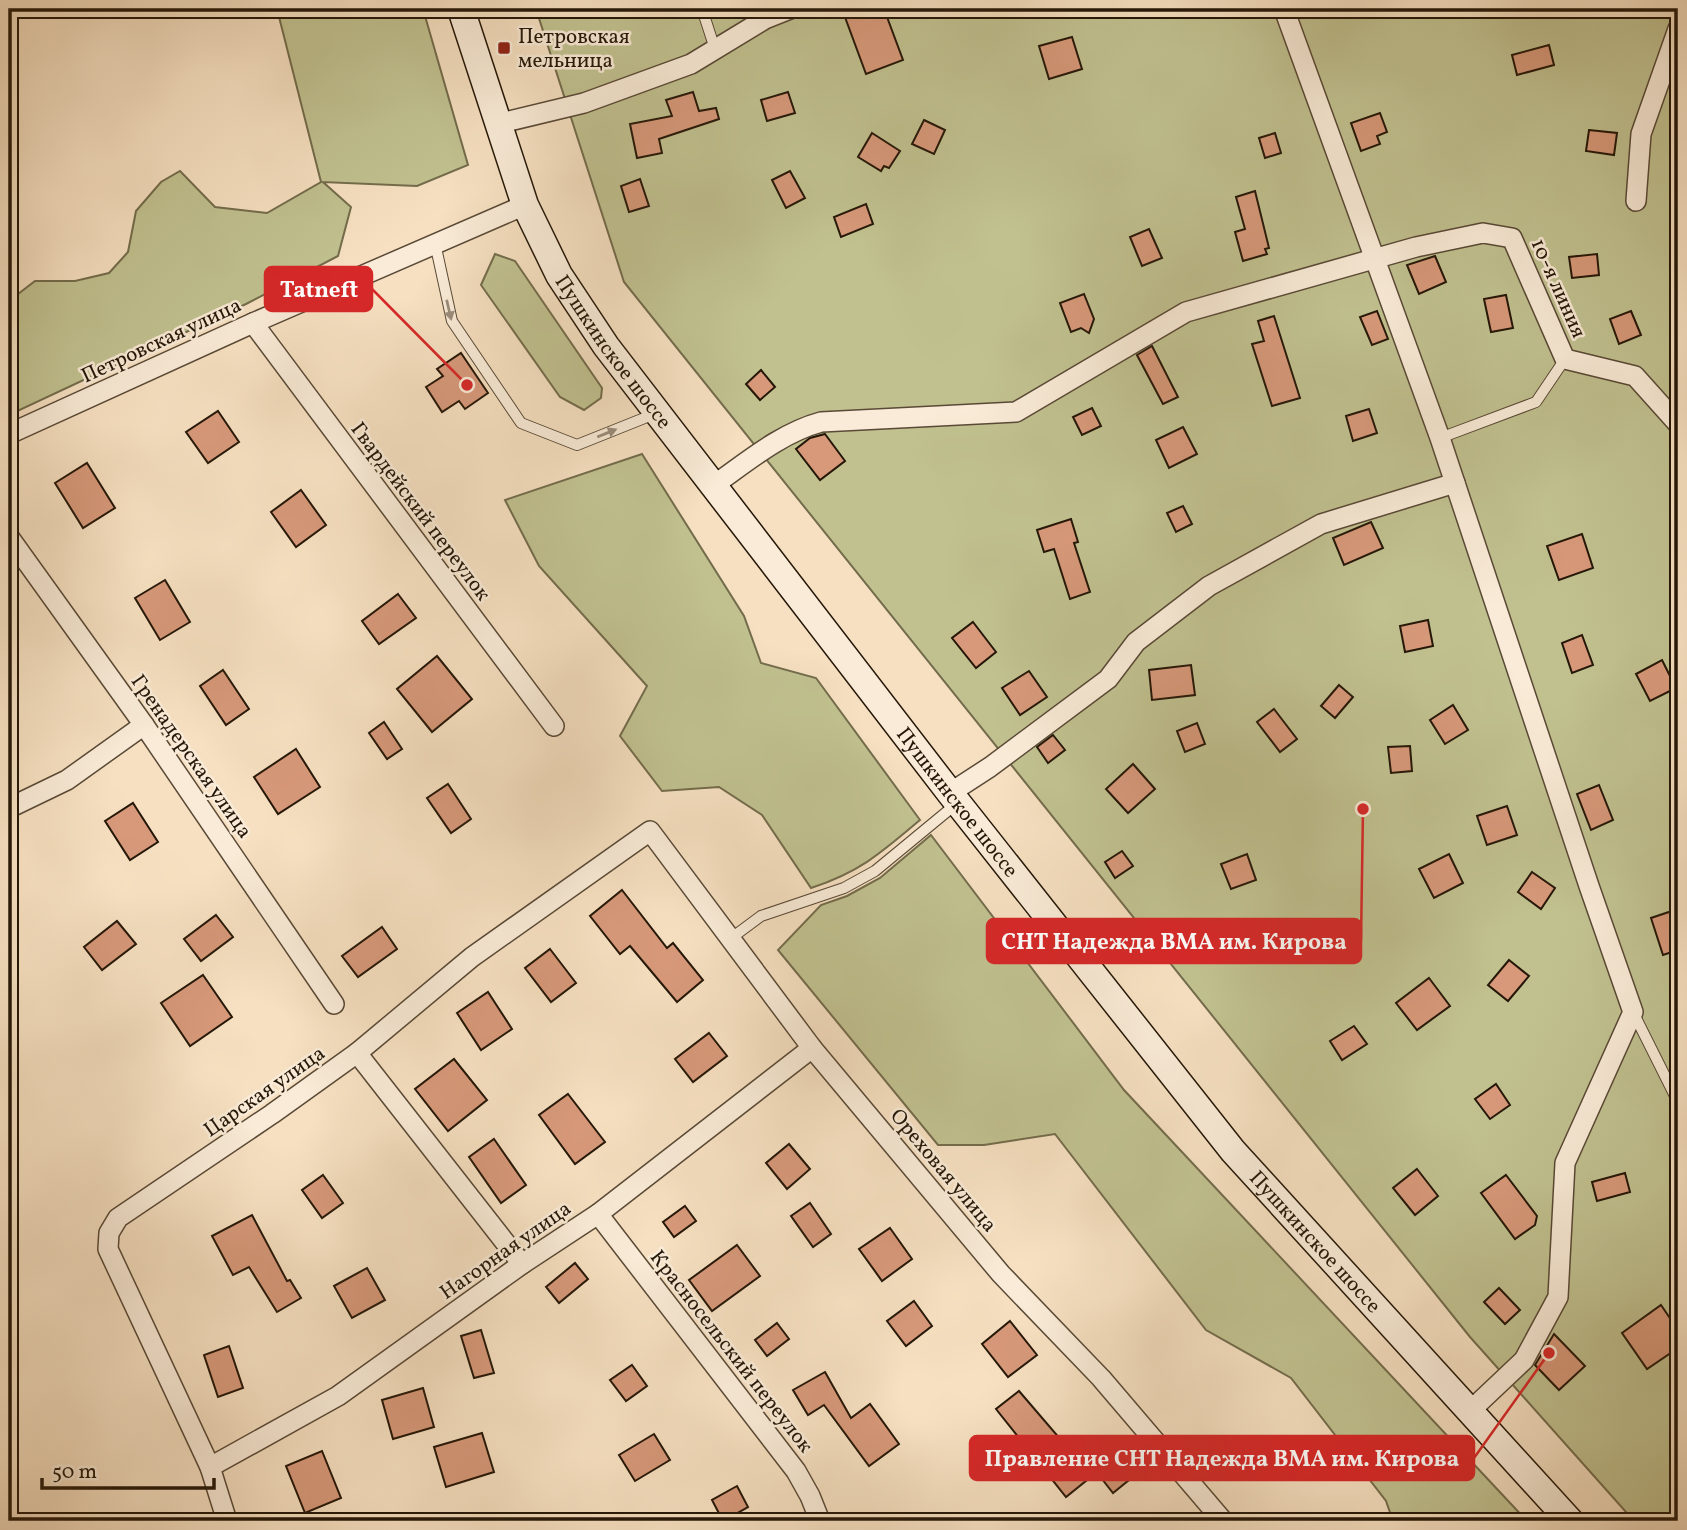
<svg xmlns="http://www.w3.org/2000/svg" width="1687" height="1530" viewBox="0 0 1687 1530" font-family="Vollkorn,serif">
<style>
.green{fill:#c1c190;stroke:#736c4c;stroke-width:2}
.building{fill:#d7997a;stroke:#251708;stroke-width:2}
.lines{fill:none;stroke-linecap:round;stroke-linejoin:round}
.service-casing{stroke:#594936;stroke-width:12}
.minor-casing{stroke:#594936;stroke-width:22}
.secondary-casing{stroke:#251708;stroke-width:29}
.service{stroke:#f9ebd7;stroke-width:10}
.minor{stroke:#f9ebd7;stroke-width:19}
.secondary{stroke:#f9ebd7;stroke-width:26}
.oneway{fill:#9a8c7a}
.poi-dot{fill:#8f2418;stroke:#f9ebd7;stroke-width:2.5}
.labels{text-anchor:middle;stroke-width:5;stroke-linejoin:round;paint-order:stroke}
.poi-label{font-size:21px;fill:#251708;stroke:#f9ebd7;text-anchor:start}
.street-label{font-size:21px;fill:#251708;stroke:#f9ebd7}
.leader{fill:none;stroke:#d62828;stroke-width:2.5}
.callout-dot{fill:#d62828;stroke:#f9ebd7;stroke-width:2.5}
.callout{fill:#d62828;stroke:#d62828;stroke-width:2.5}
.callout-label{font-size:23px;text-anchor:middle;font-weight:bold;fill:#fff}
</style>
<rect width="100%" height="100%" fill="#f6e0c1"/>
<filter id="stains"><feTurbulence type="fractalNoise" baseFrequency=".00286" numOctaves="4"/><feColorMatrix values="0 0 0 0 .2 0 0 0 0 .09 0 0 0 0 .02 0 0 0 .5 -.17"/></filter>
<radialGradient id="worn" r=".72"><stop offset=".6" stop-color="#630" stop-opacity="0"/><stop offset="1" stop-color="#630" stop-opacity=".3"/></radialGradient>
<!-- green -->
<g class="green">
<path d="M277 9H423L468 165 417 186 323 182 351 207 338 256 246 304 9 415V301L35 281H75L109 273 128 252 136 211 161 182 180 171 215 207 267 213 321 182Z"/>
<path d="M536 9H1678V1521H1634L1470 1337 624 282Z"/>
<path d="M495 254 515 261 602 388 601 398 584 410 560 397 481 285Z"/>
<path d="M642 454 744 616 761 663 816 678 920 820C881 853 860 872 811 888L762 815 719 787 662 791 620 736 647 686 539 566 505 500Z"/>
<path d="M931 835 1124 1090 1527 1521H1393L1386 1501 1291 1378 1206 1330 1055 1134 984 1145H938L778 950 821 905 847 896 880 878Z"/>
</g>
<!-- building -->
<g class="building">
<path d="M842 9H884L903 60 866 74Z"/>
<path d="M1072 37 1082 69 1049 79 1039 46Z"/>
<path d="M1549 45 1554 65 1517 75 1512 55Z"/>
<path d="M693 92 699 111 716 108 719 119 659 139 662 153 637 158 630 124 672 116 666 100Z"/>
<path d="M788 92 795 113 767 121 761 100Z"/>
<path d="M1380 113 1387 132 1377 136 1380 144 1361 151 1351 123Z"/>
<path d="M924 120 945 130 934 154 912 144Z"/>
<path d="M1589 130 1617 133 1614 155 1586 151Z"/>
<path d="M872 133 900 151 889 168 884 166 881 171 858 157Z"/>
<path d="M1275 133 1281 153 1265 158 1259 138Z"/>
<path d="M790 171 805 198 786 208 772 180Z"/>
<path d="M640 179 649 206 629 212 621 186Z"/>
<path d="M1255 191 1269 248 1265 249 1267 254 1243 261 1235 232 1245 229 1236 197Z"/>
<path d="M866 204 873 224 841 237 834 217Z"/>
<path d="M1149 229 1162 258 1142 266 1130 237Z"/>
<path d="M1597 254 1599 275 1572 278 1569 257Z"/>
<path d="M1435 256 1446 282 1419 294 1407 265Z"/>
<path d="M1084 294 1094 319 1089 333 1081 328 1071 332 1060 303Z"/>
<path d="M1506 295 1513 328 1491 332 1484 299Z"/>
<path d="M1377 311 1388 339 1372 345 1360 317Z"/>
<path d="M1631 311 1641 335 1619 344 1610 319Z"/>
<path d="M1274 316 1300 398 1272 406 1252 344 1264 341 1258 321Z"/>
<path d="M1152 346 1178 397 1163 404 1137 355Z"/>
<path d="M461 353 488 393 465 409 459 401 442 412 426 387 443 376 437 369Z"/>
<path d="M761 370 775 387 760 400 746 384Z"/>
<path d="M1092 408 1101 426 1082 435 1073 417Z"/>
<path d="M1369 409 1377 433 1353 441 1346 416Z"/>
<path d="M218 411 239 442 208 463 186 432Z"/>
<path d="M1183 427 1197 454 1169 468 1156 440Z"/>
<path d="M825 434 845 461 820 480 796 449 810 438Z"/>
<path d="M87 463 115 508 83 528 55 483Z"/>
<path d="M301 490 326 525 296 547 271 512Z"/>
<path d="M1183 506 1192 524 1176 532 1167 513Z"/>
<path d="M1071 519 1078 542 1074 543 1090 592 1070 599 1054 549 1044 552 1037 530Z"/>
<path d="M1371 522 1383 548 1344 565 1333 538Z"/>
<path d="M1582 534 1593 568 1559 580 1547 546Z"/>
<path d="M165 580 190 622 160 640 135 598Z"/>
<path d="M398 594 416 618 379 644 362 621Z"/>
<path d="M1428 620 1433 646 1405 652 1400 626Z"/>
<path d="M973 622 996 652 976 668 952 638Z"/>
<path d="M1582 635 1593 665 1572 673 1562 643Z"/>
<path d="M437 656 472 699 432 732 397 689Z"/>
<path d="M1662 660 1676 688 1650 701 1636 674Z"/>
<path d="M1191 665 1195 695 1152 700 1149 670Z"/>
<path d="M223 670 249 709 226 725 200 686Z"/>
<path d="M1029 671 1047 697 1020 715 1002 688Z"/>
<path d="M1339 685 1353 697 1335 718 1321 706Z"/>
<path d="M1453 705 1468 730 1445 744 1430 720Z"/>
<path d="M1274 709 1297 739 1280 752 1257 722Z"/>
<path d="M384 722 402 749 387 759 369 733Z"/>
<path d="M1197 723 1205 744 1185 752 1177 731Z"/>
<path d="M1053 735 1065 750 1048 763 1037 747Z"/>
<path d="M1410 746 1412 771 1391 773 1388 747Z"/>
<path d="M296 749 320 787 278 814 254 777Z"/>
<path d="M1133 764 1155 789 1128 813 1106 789Z"/>
<path d="M448 784 471 819 451 833 427 798Z"/>
<path d="M1599 785 1613 820 1591 830 1577 794Z"/>
<path d="M133 803 158 842 130 860 105 821Z"/>
<path d="M1507 806 1517 835 1487 845 1477 816Z"/>
<path d="M1122 851 1133 866 1115 878 1105 862Z"/>
<path d="M1247 854 1256 880 1231 889 1221 864Z"/>
<path d="M1449 854 1463 883 1434 898 1419 869Z"/>
<path d="M1532 872 1555 888 1541 909 1518 892Z"/>
<path d="M622 890 667 948 673 943 703 980 677 1002 630 946 620 954 590 916Z"/>
<path d="M1678 909V950L1663 955 1651 918Z"/>
<path d="M216 915 233 937 201 961 184 939Z"/>
<path d="M117 921 136 944 102 970 84 947Z"/>
<path d="M382 927 397 949 358 977 342 956Z"/>
<path d="M550 949 576 983 551 1002 525 968Z"/>
<path d="M1509 960 1529 976 1508 1001 1488 985Z"/>
<path d="M203 975 232 1017 190 1046 161 1003Z"/>
<path d="M1429 978 1450 1006 1417 1030 1396 1003Z"/>
<path d="M488 992 512 1029 481 1050 457 1013Z"/>
<path d="M1354 1026 1367 1044 1342 1060 1330 1041Z"/>
<path d="M709 1033 727 1056 693 1082 675 1059Z"/>
<path d="M454 1059 487 1100 448 1131 415 1089Z"/>
<path d="M1496 1084 1510 1105 1490 1119 1475 1099Z"/>
<path d="M568 1094 605 1142 575 1164 539 1115Z"/>
<path d="M494 1139 526 1185 501 1203 469 1157Z"/>
<path d="M789 1144 810 1169 787 1189 766 1163Z"/>
<path d="M1417 1169 1438 1196 1415 1215 1393 1188Z"/>
<path d="M1625 1173 1630 1192 1597 1201 1592 1182Z"/>
<path d="M323 1175 343 1203 322 1218 302 1190Z"/>
<path d="M1506 1175 1537 1216 1535 1225 1515 1239 1481 1193Z"/>
<path d="M810 1203 831 1234 813 1247 791 1216Z"/>
<path d="M685 1206 696 1221 674 1237 663 1222Z"/>
<path d="M252 1215 287 1281 290 1280 301 1298 277 1312 249 1267 233 1275 212 1236Z"/>
<path d="M890 1228 912 1259 882 1281 859 1249Z"/>
<path d="M737 1245 760 1276 712 1311 689 1280Z"/>
<path d="M575 1263 588 1279 559 1303 546 1287Z"/>
<path d="M367 1268 385 1300 352 1318 334 1286Z"/>
<path d="M1499 1288 1520 1310 1505 1324 1484 1302Z"/>
<path d="M914 1301 932 1326 906 1346 887 1321Z"/>
<path d="M1661 1305 1678 1330V1348L1647 1369 1622 1333Z"/>
<path d="M1010 1321 1037 1355 1008 1377 982 1344Z"/>
<path d="M777 1323 789 1339 767 1356 755 1340Z"/>
<path d="M481 1330 494 1373 474 1378 461 1336Z"/>
<path d="M1554 1334 1585 1366 1559 1390 1535 1365Z"/>
<path d="M229 1346 243 1388 218 1397 204 1355Z"/>
<path d="M632 1365 647 1386 626 1401 610 1380Z"/>
<path d="M825 1372 851 1418 870 1404 899 1444 869 1466 824 1405 808 1415 793 1390Z"/>
<path d="M423 1388 434 1427 393 1439 382 1400Z"/>
<path d="M1019 1391 1092 1476 1066 1497 996 1409Z"/>
<path d="M482 1433 494 1472 446 1487 434 1447Z"/>
<path d="M654 1434 670 1460 635 1481 619 1455Z"/>
<path d="M1127 1444 1145 1467 1113 1493 1095 1470Z"/>
<path d="M322 1451 341 1498 305 1513 286 1466Z"/>
<path d="M737 1486 748 1507 723 1521 712 1500Z"/>
</g>
<g class="lines">
<!-- service casing -->
<g class="service-casing">
<g id="service">
<path d="M702 9 715 49"/>
<path d="M435 243 452 321 521 423 577 445 657 413"/>
<path d="M1440 438 1536 402 1565 359"/>
<path d="M730 939 761 916 844 888 875 871 955 805"/>
<path d="M1633 1012 1678 1102"/>
</g>
</g>
<!-- minor casing -->
<g class="minor-casing">
<g id="minor">
<path d="M1284 9 1440 438 1589 886 1633 1012 1565 1163 1558 1297 1524 1360 1470 1411"/>
<path d="M497 124 584 103 691 64 765 19 790 9"/>
<path d="M1636 201 1641 134 1678 29"/>
<path d="M253 323 554 726"/>
<path d="M9 434 253 323 525 205"/>
<path d="M714 485C748 461 781 433 821 422L1016 412 1186 312 1416 247 1483 233 1512 238 1565 359 1635 376 1678 424"/>
<path d="M9 537 144 725 334 1004"/>
<path d="M950 793 990 767 1108 679 1136 642 1209 586 1321 524 1455 483"/>
<path d="M9 808 67 780 144 725"/>
<path d="M357 1053 522 1264"/>
<path d="M598 1214 796 1471 810 1496 820 1521"/>
<path d="M210 1467 338 1396 522 1264 598 1214 812 1048"/>
<path d="M227 1521 210 1467 108 1249 109 1233 118 1218 272 1114 357 1053 472 957 650 831 812 1048 1001 1274 1101 1378 1223 1521"/>
</g>
</g>
<!-- secondary casing -->
<g class="secondary-casing">
<g id="secondary">
<path id="s1" d="M461 9 525 205 559 275 606 346 950 793 1233 1151 1570 1521"/>
</g>
</g>
<!-- service -->
<use href="#service" class="service"/>
<!-- minor -->
<use href="#minor" class="minor"/>
<!-- secondary -->
<use href="#secondary" class="secondary"/>
</g>
<!-- one-way arrows -->
<defs><path id="oneway-solid" d="M-6-.8H1V-3.2L6.5 0L1 3.2V.8H-6Z" transform="scale(1.75)"/></defs>
<g class="oneway">
<use href="#oneway-solid" transform="translate(449 310) rotate(77)"/>
<use href="#oneway-solid" transform="translate(607 433) rotate(-22)"/>
</g>
<!-- markers -->
<rect class="poi-dot" x="497" y="41" width="14" height="14" rx="3.5"/>
<g class="labels">
<!-- poi labels -->
<g class="poi-label">
<text x="518" y="43">Петровская<tspan x="518" dy="24">мельница</tspan></text>
</g>
<!-- street labels -->
<g class="street-label">
<text transform="translate(1559 288) rotate(66)" y="7">10-я линия</text>
<text transform="translate(161 340) rotate(-25)" y="7">Петровская улица</text>
<text dy="7" stroke="none"><textPath href="#s1" startOffset="378">Пушкинское шоссе</textPath></text>
<text transform="translate(421 511) rotate(53)" y="7">Гвардейский переулок</text>
<text transform="translate(192 756) rotate(55)" y="7">Гренадерская улица</text>
<text dy="7" stroke="none"><textPath href="#s1" startOffset="945">Пушкинское шоссе</textPath></text>
<text transform="translate(264 1091) rotate(-35)" y="7">Царская улица</text>
<text transform="translate(944 1170) rotate(50)" y="7">Ореховая улица</text>
<text dy="7" stroke="none"><textPath href="#s1" startOffset="1512">Пушкинское шоссе</textPath></text>
<text transform="translate(505 1250) rotate(-35)" y="7">Нагорная улица</text>
<text transform="translate(732 1351) rotate(52)" y="7">Красносельский переулок</text>
</g>
</g>
<!-- callouts -->
<path class="leader" d="M467 385L372 289M1363 809L1361 941M1549 1353L1474 1458"/>
<g class="callout-dot">
<circle cx="467" cy="385" r="7"/>
<circle cx="1363" cy="809" r="7"/>
<circle cx="1549" cy="1353" r="7"/>
</g>
<g class="callout">
<rect x="265" y="267" width="107" height="44" rx="7"/>
<rect x="987" y="919" width="374" height="44" rx="7"/>
<rect x="970" y="1436" width="504" height="44" rx="7"/>
</g>
<g class="callout-label">
<text x="319" y="297">Tatneft</text>
<text x="1174" y="949">СНТ Надежда ВМА им. Кирова</text>
<text x="1222" y="1466">Правление СНТ Надежда ВМА им. Кирова</text>
</g>
<!-- margin -->
<rect width="1687" height="1530" fill="none" stroke="#f6e0c1" stroke-width="35"/>
<rect x="10" y="10" width="1666" height="1509" fill="none" stroke="#251708" stroke-width="3.5"/>
<rect x="18" y="18" width="1652" height="1495" fill="none" stroke="#251708" stroke-width="2"/>
<!-- scale -->
<path d="M42 1478v10h172v-10" fill="none" stroke="#251708" stroke-width="3.5"/>
<text x="52" y="1478" font-size="21" fill="#251708" stroke="#f9ebd7" stroke-width="5" paint-order="stroke">50 m</text>
<rect width="100%" height="100%" filter="url(#stains)"/>
<rect width="100%" height="100%" fill="url(#worn)"/>
</svg>
